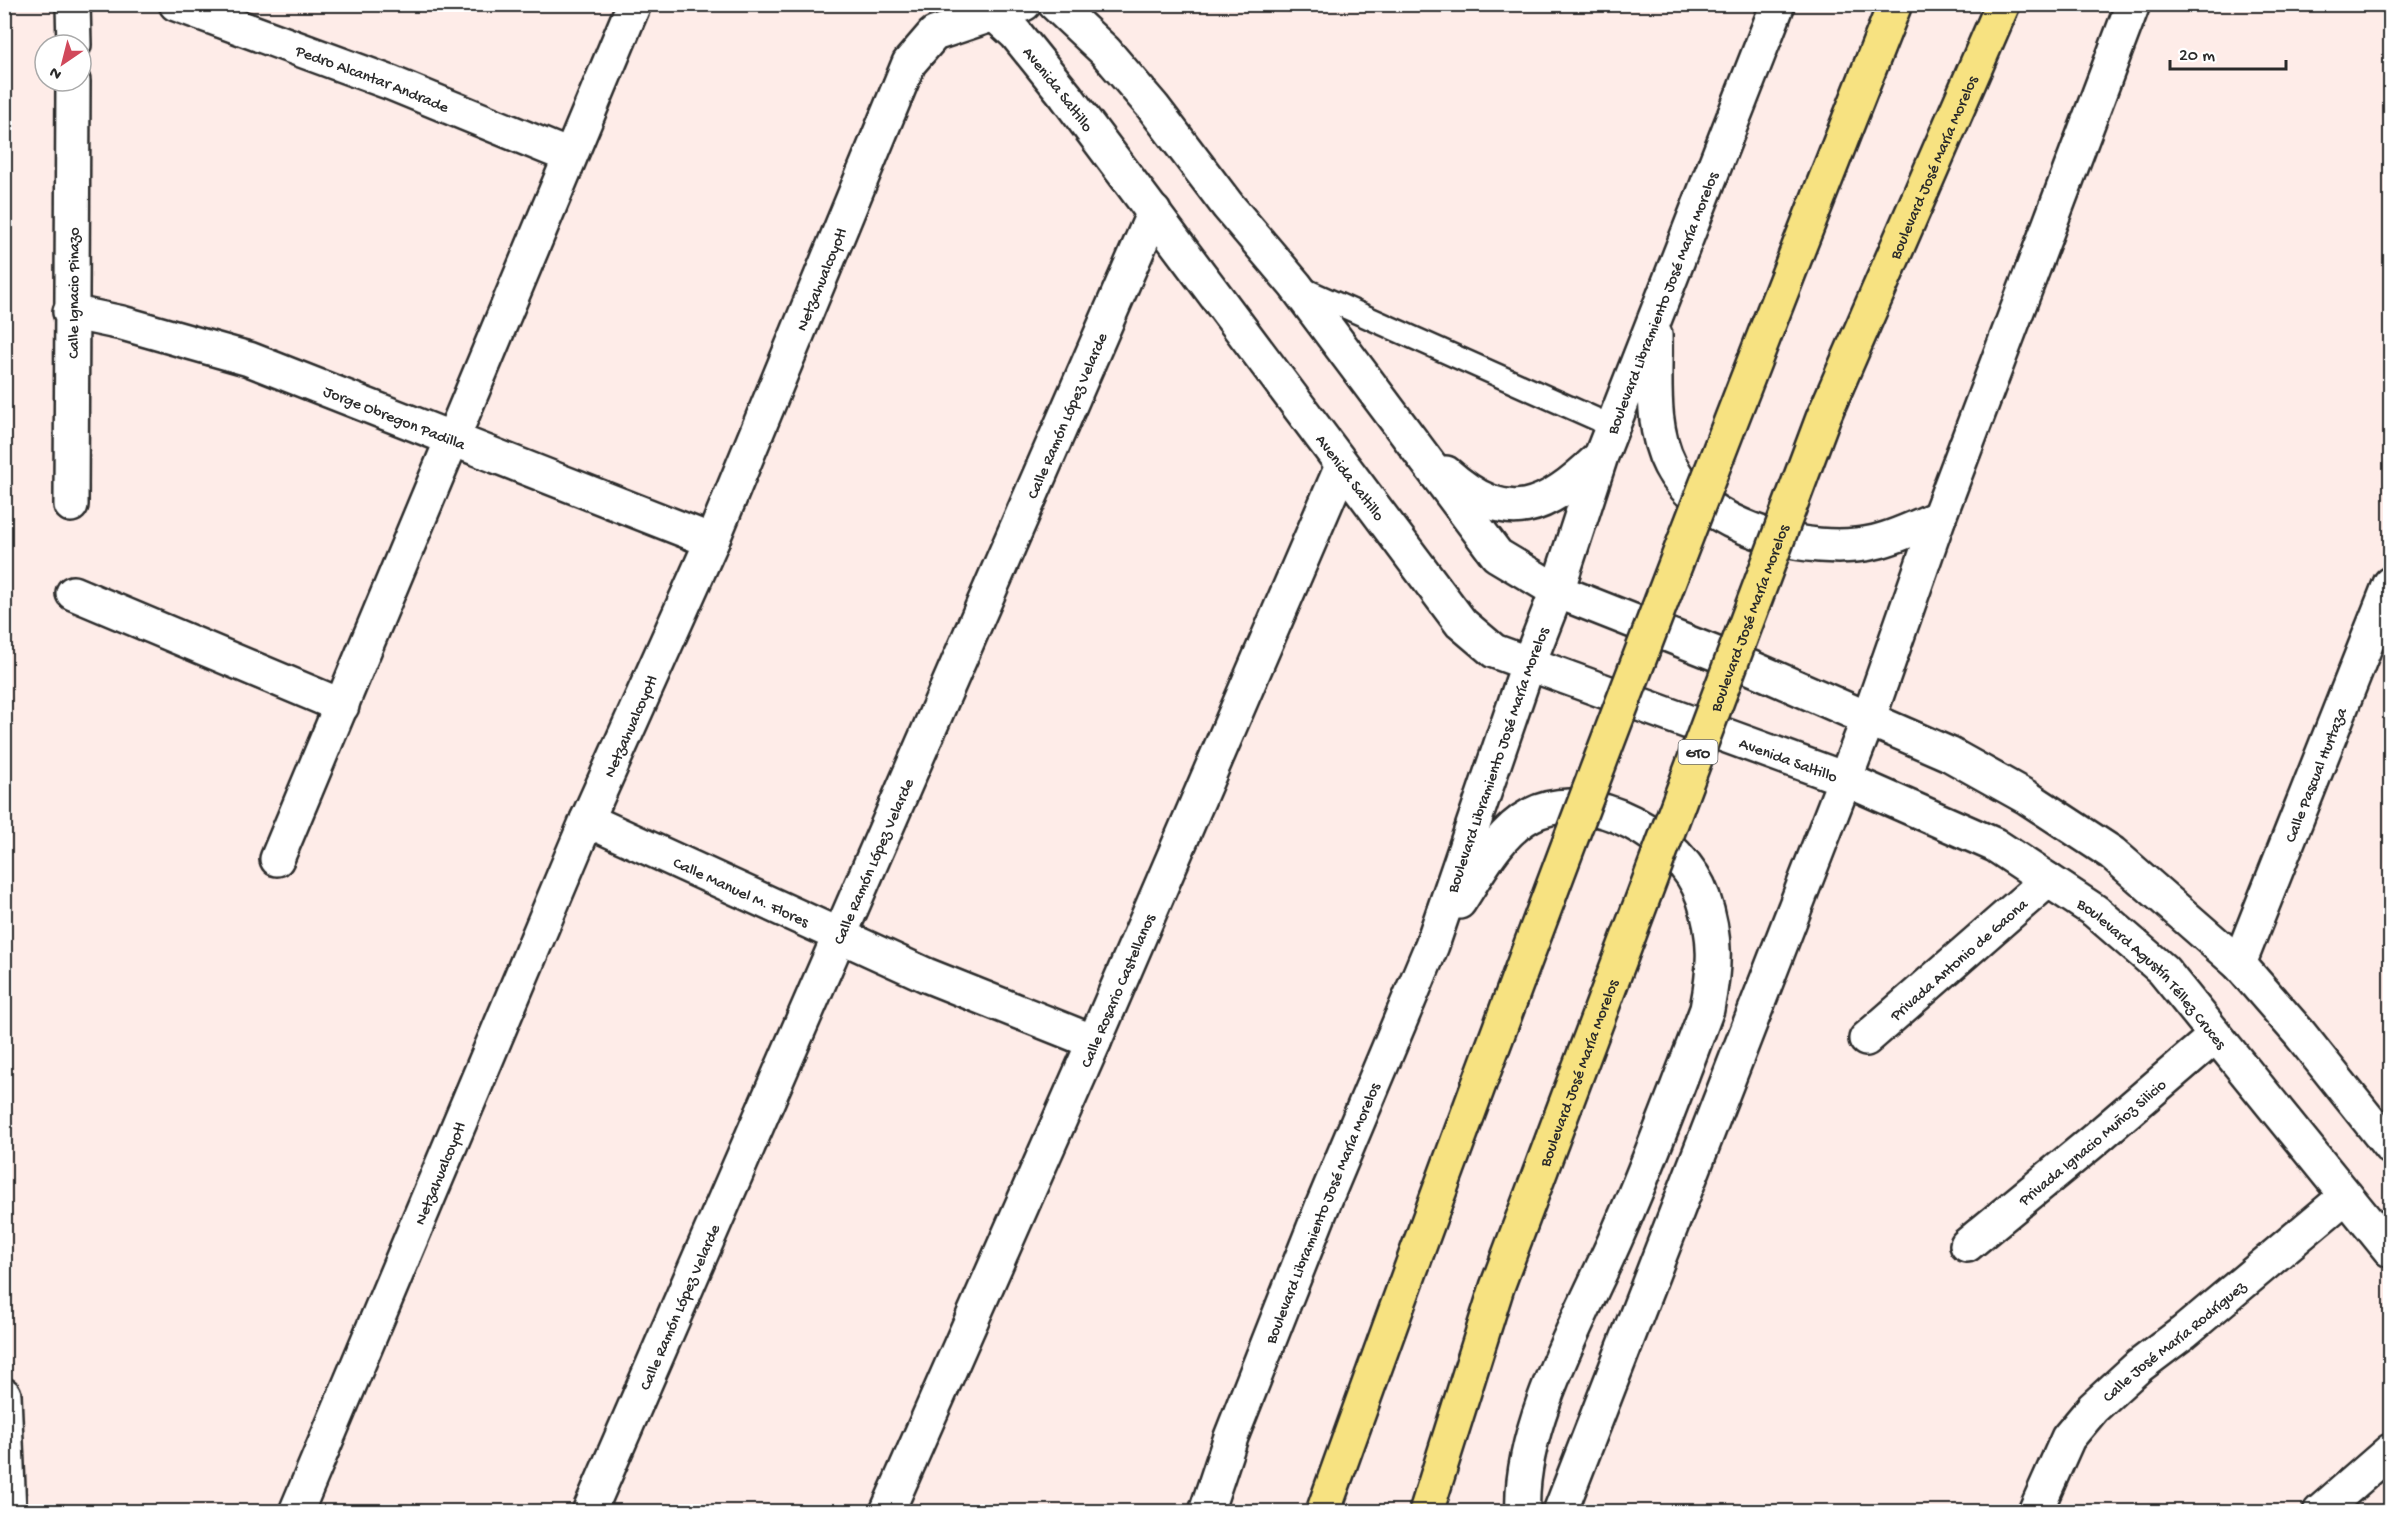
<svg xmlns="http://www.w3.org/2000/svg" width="2395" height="1516" viewBox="0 0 2395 1516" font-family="'Gochi Hand',sans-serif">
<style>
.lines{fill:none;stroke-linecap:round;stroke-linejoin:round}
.service-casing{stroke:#2b2b2b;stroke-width:26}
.minor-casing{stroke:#2b2b2b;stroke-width:38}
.tertiary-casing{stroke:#2b2b2b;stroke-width:38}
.service{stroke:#fff;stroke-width:21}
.minor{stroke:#fff;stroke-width:33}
.tertiary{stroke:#fff;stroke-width:33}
.primary-bridge-casing{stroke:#2b2b2b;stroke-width:38;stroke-linecap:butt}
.primary-bridge{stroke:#f7e281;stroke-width:33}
.labels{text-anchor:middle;stroke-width:4.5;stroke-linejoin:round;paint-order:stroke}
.shield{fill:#fff;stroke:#6b6b6b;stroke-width:1.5}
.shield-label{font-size:15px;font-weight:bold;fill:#2b2b2b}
.street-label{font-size:16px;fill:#2b2b2b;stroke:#fff}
</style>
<rect width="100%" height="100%" fill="#feece8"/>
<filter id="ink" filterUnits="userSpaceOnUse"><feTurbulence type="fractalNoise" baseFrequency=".0167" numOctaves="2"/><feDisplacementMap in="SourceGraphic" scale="12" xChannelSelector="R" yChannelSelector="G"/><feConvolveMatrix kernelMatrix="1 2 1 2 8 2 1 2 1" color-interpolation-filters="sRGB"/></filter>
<g filter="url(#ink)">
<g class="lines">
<!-- service casing -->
<g class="service-casing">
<path id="service" d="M1302 288 1614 427"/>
</g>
<!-- minor casing -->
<g class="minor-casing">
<g id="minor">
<path d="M73 4 74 45"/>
<path id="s1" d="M176 4 391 83 569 156"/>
<path id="s2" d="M70 312 122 323 249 359 712 541"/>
<path id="s3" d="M71 505 73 81"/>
<path d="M73 593 342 706"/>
<path id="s4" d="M587 820 926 975 1094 1042"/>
<path d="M277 859 634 4"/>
<path id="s5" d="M2239 964 2390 584"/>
<path id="s6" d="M1866 1039 2048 880"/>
<path id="s7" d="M1967 1245 2092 1142 2215 1036"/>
<path d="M4 1395 9 1512"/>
<path id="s8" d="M296 1512 587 820 712 541 909 63 934 34 1024 4"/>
<path id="s9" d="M589 1512 1154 212"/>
<path id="s10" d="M887 1512 1094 1042 1342 466"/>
<path id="s11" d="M2035 1512 2068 1438 2093 1408 2139 1366 2184 1332 2346 1196"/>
<path d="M2320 1512 2390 1451"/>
</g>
</g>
<!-- tertiary casing -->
<g class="tertiary-casing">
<g id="tertiary">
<path id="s12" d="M983 4 1016 34 1066 96 1461 623 1494 651 1845 779 1995 845 2095 911 2163 970 2390 1250"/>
<path d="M1055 4 1105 51 1153 107 1228 206 1295 285 1497 555 1557 591 1752 668 1949 754 2028 798 2112 853 2239 964 2300 1034 2390 1147"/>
<path d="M1655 335C1656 377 1650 427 1670 465 1702 528 1809 557 1875 542 1897 537 1919 526 1939 517"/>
<path d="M1446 473C1509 529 1545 509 1599 458"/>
<path d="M1459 902C1478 873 1499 832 1531 815 1590 784 1683 838 1703 897 1717 938 1715 968 1707 1009 1678 1086 1649 1163 1616 1238 1582 1316 1518 1426 1523 1512"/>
<path id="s13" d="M1206 1512 1231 1437 1322 1207 1432 945 1528 665 1557 591 1601 456 1778 4"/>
<path d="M1560 1512 1868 720 1939 517 2133 4"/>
</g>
</g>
<!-- service -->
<use href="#service" class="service"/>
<!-- minor -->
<use href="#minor" class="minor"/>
<!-- tertiary -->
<use href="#tertiary" class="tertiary"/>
<!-- primary-bridge casing -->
<g class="primary-bridge-casing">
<g id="primary-bridge">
<path d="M1323 1512C1504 1006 1696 504 1895 4"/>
<path id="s14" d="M1426 1512 1497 1287 1823 418 2003 4"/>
</g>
</g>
<!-- primary-bridge -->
<use href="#primary-bridge" class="primary-bridge"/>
</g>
</g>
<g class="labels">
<!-- shield labels -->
<rect class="shield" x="1678.5" y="740" width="39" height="24" rx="4.5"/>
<g class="shield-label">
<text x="1698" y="757">GTO</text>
</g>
<!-- street labels -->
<g class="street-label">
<text dy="6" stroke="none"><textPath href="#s1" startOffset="210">Pedro Alcantar Andrade</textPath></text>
<text dy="6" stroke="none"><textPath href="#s12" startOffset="114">Avenida Saltillo</textPath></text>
<text dy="6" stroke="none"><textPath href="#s14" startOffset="1438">Boulevard José María Morelos</textPath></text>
<text dy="6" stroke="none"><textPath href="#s8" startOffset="1340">Netzahualcoyotl</textPath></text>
<text dy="6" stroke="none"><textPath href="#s3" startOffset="212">Calle Ignacio Pinazo</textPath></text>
<text dy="6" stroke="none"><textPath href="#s13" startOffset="1293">Boulevard Libramiento José María Morelos</textPath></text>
<text dy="6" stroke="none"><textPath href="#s9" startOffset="1196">Calle Ramón López Velarde</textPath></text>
<text dy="6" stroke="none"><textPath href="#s2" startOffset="342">Jorge Obregon Padilla</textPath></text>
<text dy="6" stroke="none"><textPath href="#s12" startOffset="600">Avenida Saltillo</textPath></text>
<text dy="6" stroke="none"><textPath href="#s14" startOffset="951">Boulevard José María Morelos</textPath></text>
<text dy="6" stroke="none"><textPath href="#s8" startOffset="854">Netzahualcoyotl</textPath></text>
<text dy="6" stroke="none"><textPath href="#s12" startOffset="1140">Avenida Saltillo</textPath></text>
<text dy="6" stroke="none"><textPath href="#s13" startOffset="807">Boulevard Libramiento José María Morelos</textPath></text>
<text dy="6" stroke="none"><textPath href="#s5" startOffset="204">Calle Pascual Hurtaza</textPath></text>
<text dy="6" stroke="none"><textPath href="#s9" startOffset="710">Calle Ramón López Velarde</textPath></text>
<text dy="6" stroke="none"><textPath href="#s4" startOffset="170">Calle Manuel M. Flores</textPath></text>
<text dy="6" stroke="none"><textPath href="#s6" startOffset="122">Privada Antonio de Gaona</textPath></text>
<text dy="6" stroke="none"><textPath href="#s12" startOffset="1568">Boulevard Agustín Téllez Cruces</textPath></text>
<text dy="6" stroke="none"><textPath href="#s10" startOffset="570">Calle Rosario Castellanos</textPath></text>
<text dy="6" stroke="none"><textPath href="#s14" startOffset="465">Boulevard José María Morelos</textPath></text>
<text dy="6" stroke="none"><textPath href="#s7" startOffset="162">Privada Ignacio Muñoz Silicio</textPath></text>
<text dy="6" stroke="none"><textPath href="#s8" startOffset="368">Netzahualcoyotl</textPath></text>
<text dy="6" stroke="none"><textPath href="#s13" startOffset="321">Boulevard Libramiento José María Morelos</textPath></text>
<text dy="6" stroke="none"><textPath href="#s9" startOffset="224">Calle Ramón López Velarde</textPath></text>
<text dy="6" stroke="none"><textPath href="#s11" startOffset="225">Calle José María Rodríguez</textPath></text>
</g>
</g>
<!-- margin -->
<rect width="2395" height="1516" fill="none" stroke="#fff" stroke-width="24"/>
<rect x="12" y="12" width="2371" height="1492" fill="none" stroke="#2b2b2b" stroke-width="2" filter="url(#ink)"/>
<!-- north arrow -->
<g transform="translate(63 63) rotate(215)"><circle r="28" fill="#ffffff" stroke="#aaaaaa" stroke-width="1.5"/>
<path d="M0-4.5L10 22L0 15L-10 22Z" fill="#d1495b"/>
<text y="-9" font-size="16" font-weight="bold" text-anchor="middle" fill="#2b2b2b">N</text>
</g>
<!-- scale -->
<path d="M2170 60v9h116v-9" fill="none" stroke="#2b2b2b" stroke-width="3"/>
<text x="2179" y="60" font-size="18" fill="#2b2b2b" stroke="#ffffff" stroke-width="4.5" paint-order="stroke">20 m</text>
</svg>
